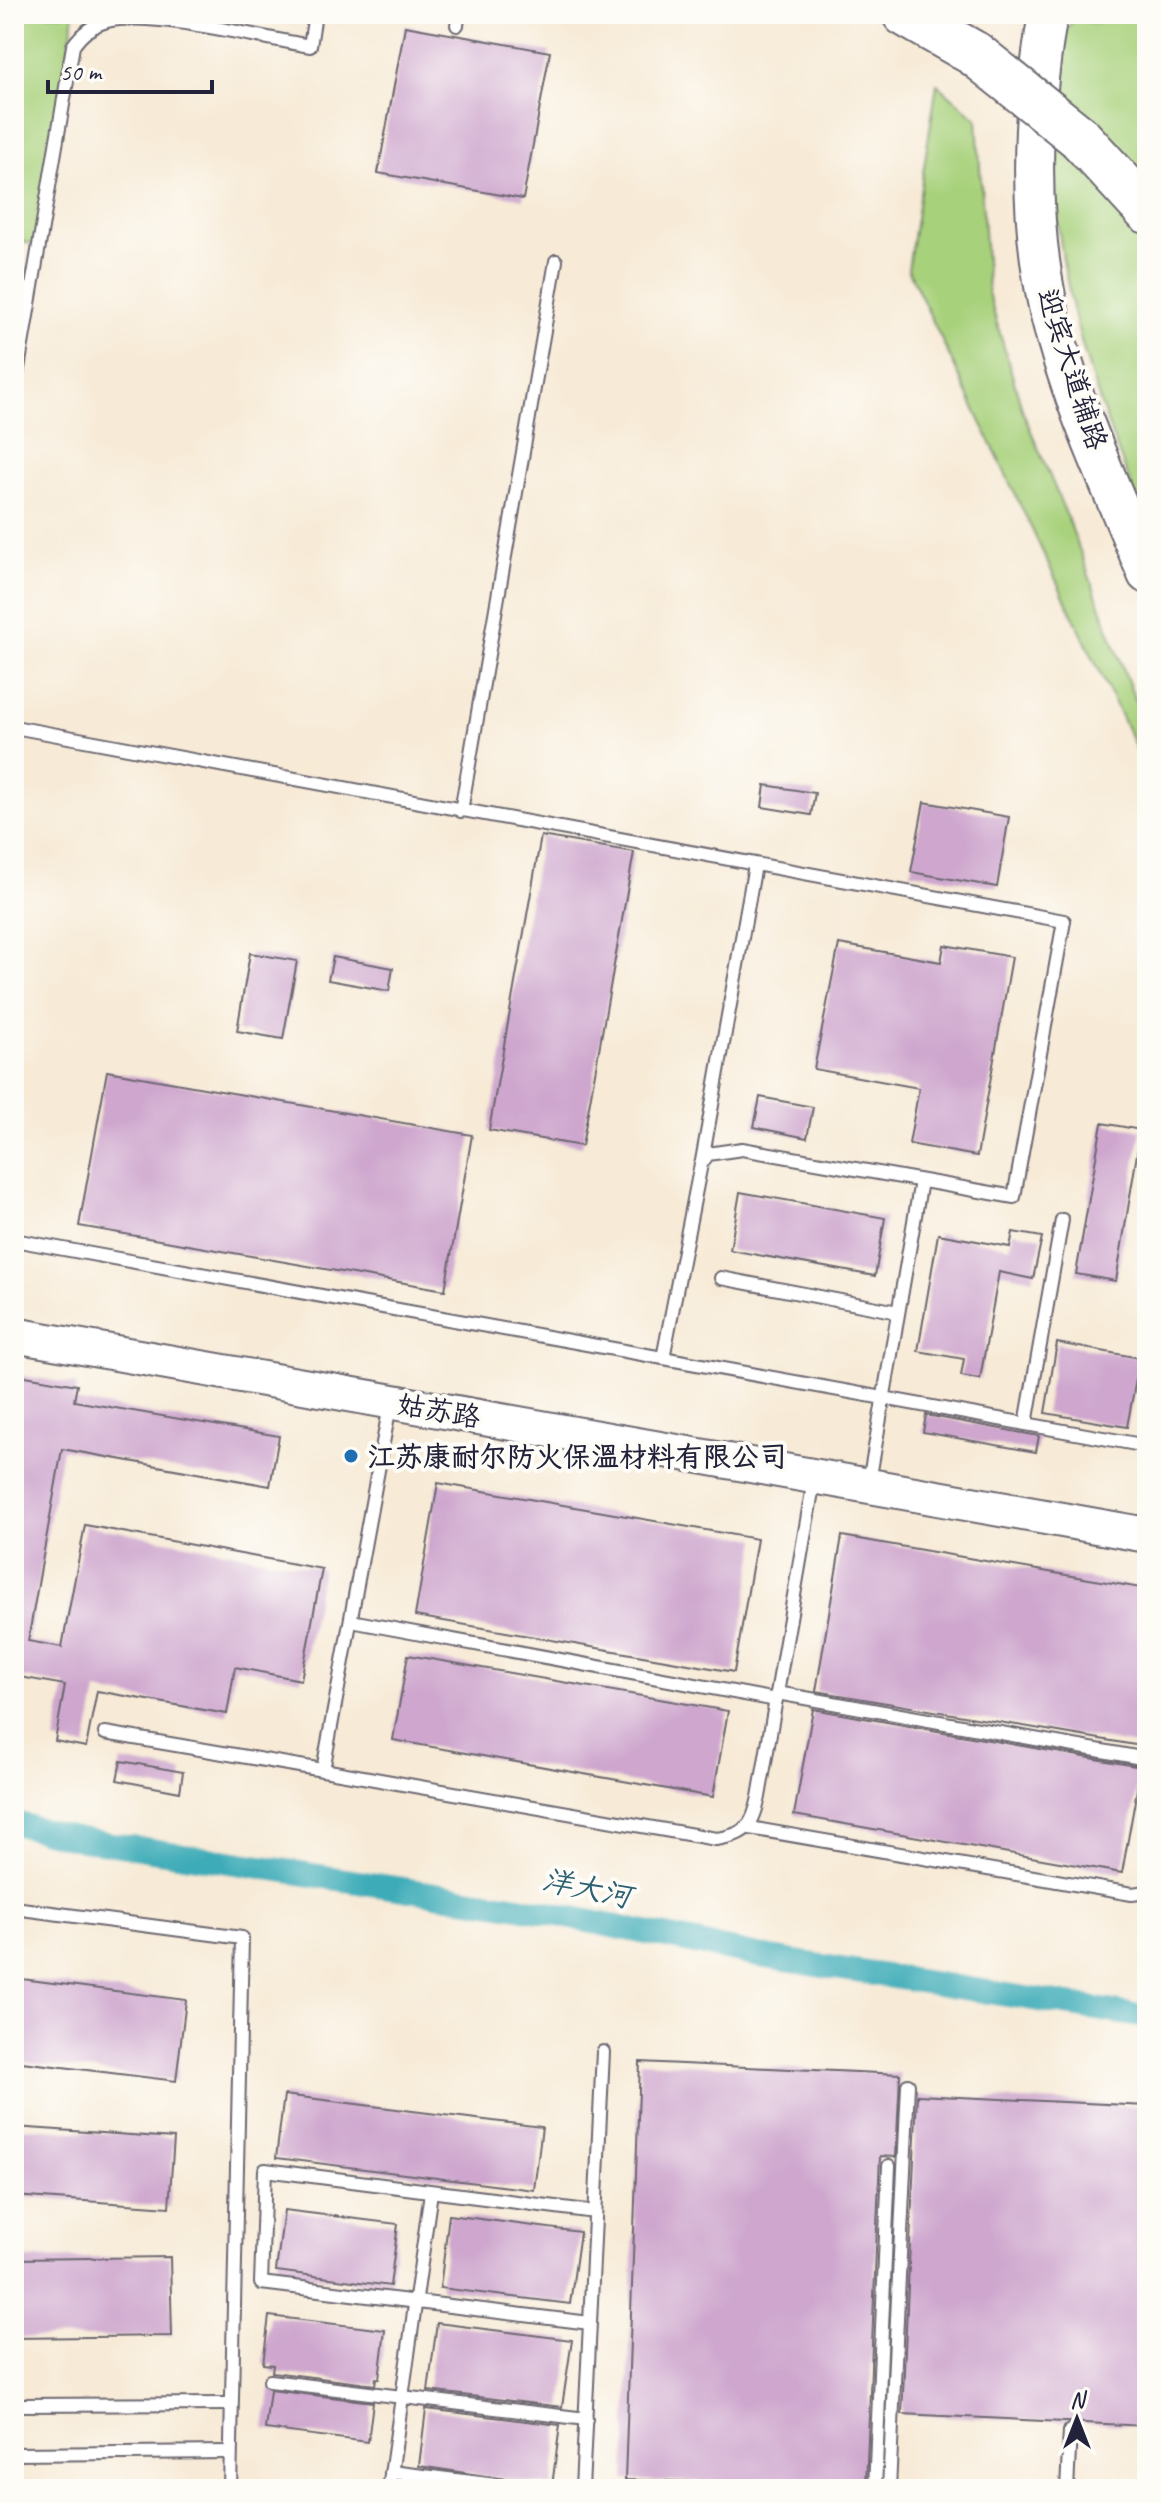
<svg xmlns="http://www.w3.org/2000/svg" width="1161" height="2503" viewBox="0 0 1161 2503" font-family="Caveat,'LXGW WenKai TC',sans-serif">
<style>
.green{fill:#a8d17c;stroke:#657a5c;stroke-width:2}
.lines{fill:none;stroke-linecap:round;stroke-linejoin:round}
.canal{stroke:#3cacb8;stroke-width:24}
.building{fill:#cea6ce}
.lane-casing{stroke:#6d6871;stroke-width:16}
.secondary-casing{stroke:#6d6871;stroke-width:38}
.primary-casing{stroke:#6d6871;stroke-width:42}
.highway-casing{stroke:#6d6871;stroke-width:48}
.lane{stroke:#fff;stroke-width:12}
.secondary{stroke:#fff;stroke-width:34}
.primary{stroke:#fff;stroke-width:38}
.highway{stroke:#fff;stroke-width:44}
.highway-bridge-casing{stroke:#6d6871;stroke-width:48;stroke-linecap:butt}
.highway-bridge{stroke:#fff;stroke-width:44}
.poi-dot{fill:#1f6fb2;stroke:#fdfcf7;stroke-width:3}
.labels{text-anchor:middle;stroke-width:8;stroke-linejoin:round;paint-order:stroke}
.street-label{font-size:28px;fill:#22223b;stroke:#fdfcf7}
.poi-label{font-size:28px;font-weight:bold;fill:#22223b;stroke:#fdfcf7;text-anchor:start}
.water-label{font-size:30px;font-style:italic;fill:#2e6073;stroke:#fdfcf7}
</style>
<rect width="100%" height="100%" fill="#fdfcf7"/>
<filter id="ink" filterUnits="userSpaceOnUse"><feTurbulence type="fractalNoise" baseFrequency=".0125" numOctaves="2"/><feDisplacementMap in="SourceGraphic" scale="16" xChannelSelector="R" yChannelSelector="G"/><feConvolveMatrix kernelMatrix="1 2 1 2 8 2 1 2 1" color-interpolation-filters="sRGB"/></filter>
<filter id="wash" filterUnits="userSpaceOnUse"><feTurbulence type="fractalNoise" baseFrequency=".006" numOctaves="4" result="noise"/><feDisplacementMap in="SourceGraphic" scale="32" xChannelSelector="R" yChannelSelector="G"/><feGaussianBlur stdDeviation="1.8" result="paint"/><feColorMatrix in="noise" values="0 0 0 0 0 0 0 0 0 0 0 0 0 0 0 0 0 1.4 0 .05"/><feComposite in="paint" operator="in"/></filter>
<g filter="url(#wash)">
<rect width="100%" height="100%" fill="#f7ead6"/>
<!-- green -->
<g class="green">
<path d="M14 14H74L41 245 14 241Z"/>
<path d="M1133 14H1147V522C1097 406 1055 286 1054 158 1054 116 1063 72 1067 30L1074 18 1093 23Z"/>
<path d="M937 84 977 119 988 293 1023 412 1070 524 1147 733V771L908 269Z"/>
</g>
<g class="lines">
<!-- canal -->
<path class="canal" d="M14 1823 74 1838 519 1907 759 1956 1147 2017"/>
</g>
<g id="blocks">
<!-- building -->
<g class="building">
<path d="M405 26 550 52 523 199 378 173Z"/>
<path d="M765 785 815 793 811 815 762 807Z"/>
<path d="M924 802 1009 817 997 887 911 872Z"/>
<path d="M541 836 634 852 582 1146 489 1130Z"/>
<path d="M839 944 941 962 944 945 1012 957 977 1156 909 1144 919 1088 814 1069Z"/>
<path d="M250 953 297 961 283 1039 237 1031Z"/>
<path d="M333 957 393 968 389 991 328 980Z"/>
<path d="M107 1071 472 1135 445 1290 79 1226Z"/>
<path d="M760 1097 813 1107 807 1138 754 1127Z"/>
<path d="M1102 1123 1141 1130 1116 1281 1076 1274Z"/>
<path d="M740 1192 885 1218 875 1276 730 1250Z"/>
<path d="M1013 1232 1042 1237 1033 1279 999 1272 980 1379 961 1376 964 1359 918 1351 938 1234 1010 1247Z"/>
<path d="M1057 1343 1140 1358 1127 1427 1045 1413Z"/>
<path d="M14 1374 77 1385 74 1401 279 1436 270 1486 62 1449 28 1641 62 1647 85 1525 322 1569 301 1680 235 1667 227 1714 97 1691 86 1747 55 1741 65 1685 14 1676Z"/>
<path d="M926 1415 1039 1436 1036 1452 923 1432Z"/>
<path d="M438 1483 757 1539 734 1672 415 1616Z"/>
<path d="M842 1536 1147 1589V1747L816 1691Z"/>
<path d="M408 1655 728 1711 713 1797 393 1740Z"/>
<path d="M813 1709 1141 1767 1122 1873 794 1815Z"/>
<path d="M121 1761 183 1772 180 1792 117 1780Z"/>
<path d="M14 1978 186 2000 176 2081 14 2061Z"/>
<path d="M640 2062 900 2074 896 2157 880 2156 866 2486 625 2480Z"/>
<path d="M284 2095 542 2127 534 2190 276 2158Z"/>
<path d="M917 2095 1147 2106V2426L902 2414Z"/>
<path d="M14 2127 174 2138 169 2207 14 2196Z"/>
<path d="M284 2210 398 2224 390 2286 276 2271Z"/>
<path d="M449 2215 580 2232 570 2304 440 2288Z"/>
<path d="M170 2257 172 2336 14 2338V2259Z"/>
<path d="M269 2316 385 2330 379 2379 376 2378 375 2385 272 2372 273 2365 263 2364Z"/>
<path d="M437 2323 572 2340 562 2407 428 2391Z"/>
<path d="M270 2390 373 2402 368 2442 265 2429Z"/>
<path d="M426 2409 560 2425 552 2486 419 2466Z"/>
</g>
</g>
</g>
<g filter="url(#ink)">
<use href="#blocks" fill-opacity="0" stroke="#6d6871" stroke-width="2"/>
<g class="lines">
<!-- lane casing -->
<g class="lane-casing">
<g id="lane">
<path d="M457 25 459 14"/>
<path d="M14 392 73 46C82 33 92 25 107 21 151 10 261 38 310 46L315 14"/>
<path d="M14 727 1064 921 1014 1197 742 1149 708 1154 701 1164 663 1358"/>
<path d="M461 811 556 261"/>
<path d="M702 1161 755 865"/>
<path d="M14 1240 1147 1446"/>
<path d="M721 1278 898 1312"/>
<path d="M1026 1424 1062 1220"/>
<path d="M869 1482 921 1181"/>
<path d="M351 1621 776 1700"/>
<path d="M777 1693 1147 1759"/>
<path d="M105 1733 323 1770 390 1405"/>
<path d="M323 1770 716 1839C746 1835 753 1826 759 1797L814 1480"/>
<path d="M750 1828 1132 1894 1147 1892"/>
<path d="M14 1908 242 1938 230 2489"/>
<path d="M590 2323 261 2283 265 2170 595 2212"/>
<path d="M270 2381 586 2419"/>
<path d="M14 2405 231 2404"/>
<path d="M14 2454 230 2452"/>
<path d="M391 2472 528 2489"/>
<path d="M389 2489 431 2192"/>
<path d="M582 2489 603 2052"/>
<path d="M875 2489 889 2166"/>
<path d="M889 2489 908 2085"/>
<path d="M1067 2489 1070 2431"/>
</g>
</g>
<!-- secondary casing -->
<g class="secondary-casing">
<path id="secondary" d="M14 1335 1147 1535"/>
</g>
<!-- primary casing -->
<g class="primary-casing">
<path id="primary" d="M1048 14C1031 113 1027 212 1049 311 1070 401 1112 488 1147 574"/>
</g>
<!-- highway casing -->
<g class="highway-casing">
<g id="highway">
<path d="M905 14 975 54"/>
<path d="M1079 137 1147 211"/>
</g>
</g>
<!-- lane -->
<use href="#lane" class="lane"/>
<!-- secondary -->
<use href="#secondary" class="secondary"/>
<!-- primary -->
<use href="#primary" class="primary"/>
<!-- highway -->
<use href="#highway" class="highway"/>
<!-- highway-bridge casing -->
<g class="highway-bridge-casing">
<path id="highway-bridge" d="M975 54 1079 137"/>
</g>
<!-- highway-bridge -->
<use href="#highway-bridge" class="highway-bridge"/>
</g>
</g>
<!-- markers -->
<circle class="poi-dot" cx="351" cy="1456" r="8"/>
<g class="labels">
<!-- street labels -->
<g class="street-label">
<text transform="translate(1073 369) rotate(72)" y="10">迎宾大道辅路</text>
<text transform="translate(439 1410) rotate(10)" y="10">姑苏路</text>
</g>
<!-- poi labels -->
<g class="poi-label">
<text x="367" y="1466">江苏康耐尔防火保温材料有限公司</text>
</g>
<!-- water labels -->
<g class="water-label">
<text transform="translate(587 1888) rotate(12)" y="10">洋大河</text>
</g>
</g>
<!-- margin -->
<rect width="1161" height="2503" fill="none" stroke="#fdfcf7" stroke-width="48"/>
<!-- north arrow -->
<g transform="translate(1077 2419)" stroke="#fdfcf7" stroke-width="6" paint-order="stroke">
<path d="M0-6L14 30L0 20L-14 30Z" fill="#22223b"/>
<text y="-12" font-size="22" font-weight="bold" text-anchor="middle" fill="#22223b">N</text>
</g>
<!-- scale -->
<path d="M48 80v12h164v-12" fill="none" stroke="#22223b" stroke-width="4"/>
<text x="60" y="80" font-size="24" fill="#22223b" stroke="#fdfcf7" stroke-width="6" paint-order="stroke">50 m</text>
</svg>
